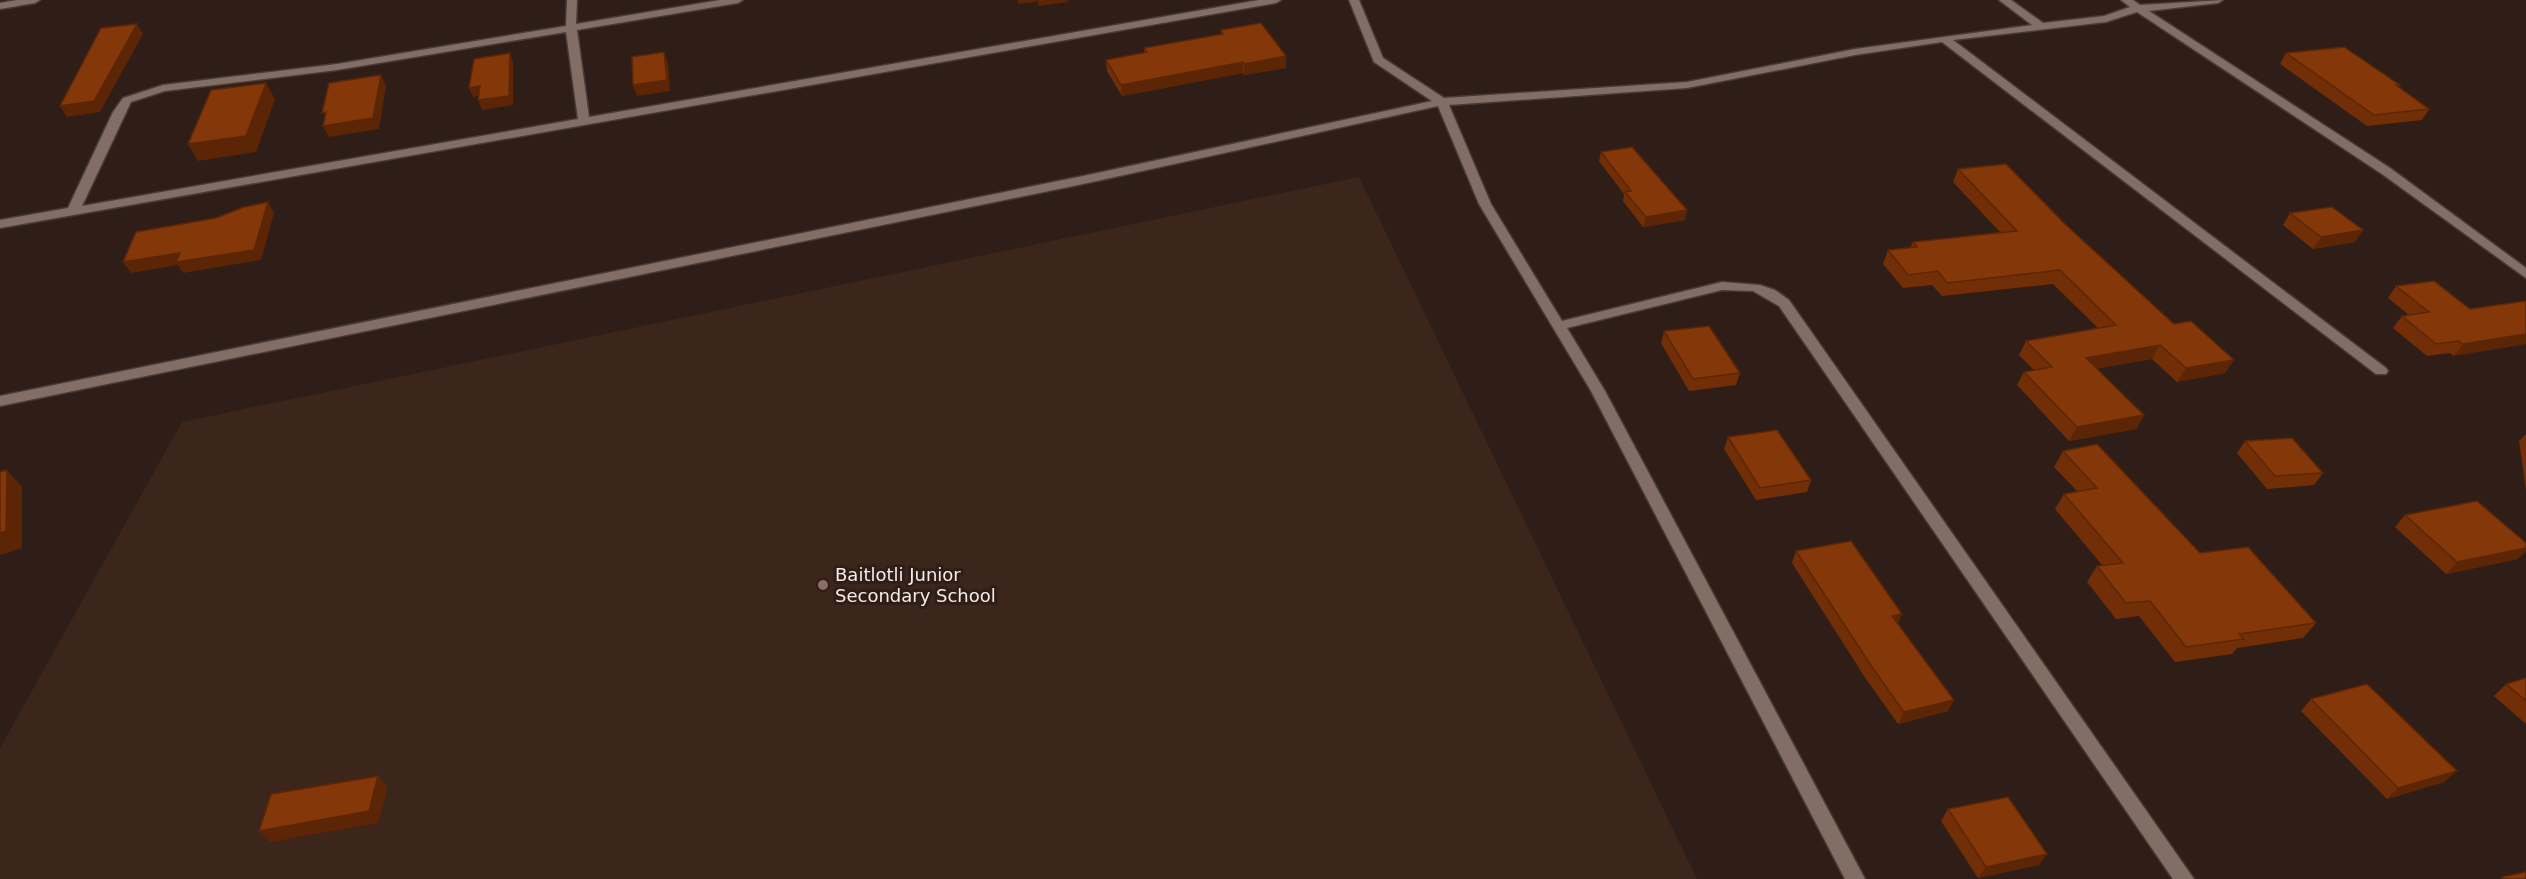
<svg xmlns="http://www.w3.org/2000/svg" width="2526" height="879" viewBox="0 0 2526 879" font-family="'DejaVu Sans',sans-serif">
<style>
.built{fill:#3c251b}
.lines{fill:none;stroke-linecap:round;stroke-linejoin:round}
.minor-casing{stroke:#483a35;stroke-width:3}
.minor{fill:#826e65;fill-rule:evenodd}
.wall{fill:#722f07}
.shaded-wall{fill:#5c2606}
.building{fill:#843708;stroke:#5c2606;stroke-width:1.5}
.education-dot{fill:#8d6e63;stroke:#2f1e17;stroke-width:2}
.labels{text-anchor:middle;stroke-width:6;stroke-linejoin:round;paint-order:stroke}
.poi-label{font-size:18px;fill:#f7ebe6;stroke:#2f1e17;text-anchor:start}
</style>
<rect width="100%" height="100%" fill="#2f1e17"/>
<!-- built -->
<path class="built" d="M1359 177 1697 879H0V748L182 422Z"/>
<g class="lines">
<!-- minor casing -->
<g class="minor-casing">
<g id="minor">
<path d="M17 0H40L35 3 0 9V3Z"/>
<path d="M567 0H577L576 24 720 0H743L738 3 577 30 589 117 1259 0H1281L1276 3 0 228V220L68 208 113 112 123 98 163 85 337 64 566 26ZM566 32 578 119 82 206 131 102 165 91 337 70Z"/>
<path d="M1349 0H1359L1383 58 1444 98 1687 82 1855 49 2032 25 1999 0H2011L2043 23 2104 16 2130 7 2121 0H2133L2140 5 2223 0 2218 3 2149 11 2390 168 2526 268V278L2382 174 2137 12 2106 22 1953 40 2386 368 2388 371 2386 374H2376L1942 42 1855 55 1687 88 1449 105 1491 204 1562 321 1722 282 1760 285 1775 290 1789 300 2194 879H2173L1779 306 1753 291 1722 290 1567 328 1605 391 1865 879H1845L1591 391 1479 204 1438 106 1083 184 0 406V396L1083 176 1432 101 1374 62Z"/>
</g>
</g>
<!-- minor -->
<use href="#minor" class="minor"/>
</g>
<!-- wall -->
<g class="wall">
<path d="M1221 30 1286 56V68L1244 75 1243 73 1122 96 1107 71 1106 60 1144 53V48L1221 34Z"/>
<path d="M2286 53 2400 85 2399 87 2429 109 2422 120 2367 126 2280 64Z"/>
<path d="M1601 152 1685 220 1643 227 1623 201 1624 194 1599 161Z"/>
<path d="M1958 169 2065 224 2225 373 2177 382 2152 359 2097 368 2144 415 2136 429 2069 441 2017 385 2024 372 2034 370 2019 355 2026 341 2098 328 2053 284 1942 296 1932 285 1903 288 1883 264 1888 250 1910 248 1913 242 2000 232 1953 182Z"/>
<path d="M2290 213 2355 242 2313 249 2283 225Z"/>
<path d="M2396 286 2470 309 2525 301 2454 356 2450 353 2427 356 2393 328 2402 316 2409 315 2388 298Z"/>
<path d="M1664 331 1740 373 1736 385 1689 391 1661 343Z"/>
<path d="M2526 434V490L2519 441Z"/>
<path d="M1728 437 1811 480 1807 492 1756 500 1724 449Z"/>
<path d="M2245 441 2323 473 2314 485 2267 489 2237 453Z"/>
<path d="M2063 451 2200 553 2316 623 2303 638 2237 648 2232 654 2175 662 2139 616 2116 619 2087 582 2097 566H2103L2055 509 2064 494 2077 491 2054 467Z"/>
<path d="M2405 515 2518 559 2446 574 2395 527Z"/>
<path d="M1796 551 1902 614 1898 623 1948 711 1898 724 1866 679 1792 563Z"/>
<path d="M2526 678V724L2494 696 2506 684Z"/>
<path d="M2311 699 2444 782 2387 799 2301 711Z"/>
<path d="M1948 809 2047 854 2039 865 1978 878 1941 821Z"/>
</g>
<!-- shaded-wall -->
<g class="shaded-wall">
<path d="M1018 0H1036V2L1018 4Z"/>
<path d="M1037 0H1068V2L1038 6Z"/>
<path d="M137 24 143 34 100 112 67 117 60 106Z"/>
<path d="M664 52 668 63 670 91 637 96 633 85Z"/>
<path d="M510 53 513 62V105L482 110 478 100Z"/>
<path d="M1286 56V68L1244 75V64Z"/>
<path d="M1243 62V73L1122 96 1121 85Z"/>
<path d="M381 75 386 86 379 129 329 137 323 126Z"/>
<path d="M266 83 275 99 256 152 198 161 188 144Z"/>
<path d="M480 86 484 95 473 97 469 88Z"/>
<path d="M268 202 274 213 261 260 183 273 178 265 131 273 123 262 180 253Z"/>
<path d="M1687 210 1685 220 1643 227 1646 217Z"/>
<path d="M2363 230 2355 242 2313 249 2321 237Z"/>
<path d="M2526 334V344L2454 356 2463 344Z"/>
<path d="M2160 345 2152 359 2079 372 2086 358Z"/>
<path d="M2234 360 2225 373 2177 382 2186 368Z"/>
<path d="M2144 415 2136 429 2069 441 2077 427Z"/>
<path d="M7 470 22 487V548L0 555V533Z"/>
<path d="M2526 548V551L2518 559 2446 574 2457 562Z"/>
<path d="M1902 614 1896 626 1892 616Z"/>
<path d="M1954 700 1948 711 1898 724 1904 712Z"/>
<path d="M2457 771 2444 782 2387 799 2398 788Z"/>
<path d="M378 776 388 787 378 823 270 842 259 831Z"/>
<path d="M2047 854 2039 865 1978 878 1986 867Z"/>
</g>
<!-- building -->
<g class="building">
<path d="M1261 23 1286 56 1244 64 1243 62 1121 85 1106 60 1147 52 1144 48 1223 34 1221 30Z"/>
<path d="M137 24 94 101 60 106 101 28Z"/>
<path d="M2344 47 2400 85H2396L2429 109 2374 115 2286 53Z"/>
<path d="M664 52 667 80 633 85 632 57Z"/>
<path d="M510 53 509 96 478 100 480 86 469 88 474 59Z"/>
<path d="M381 75 373 118 323 126 326 112 322 113 329 83Z"/>
<path d="M266 83 246 136 188 144 211 90Z"/>
<path d="M1632 147 1687 210 1646 217 1625 192 1631 191 1601 152Z"/>
<path d="M2006 164 2065 224 2174 324 2191 321 2234 360 2186 368 2160 345 2086 358 2144 415 2077 427 2024 372 2052 367 2026 341 2116 325 2060 270 1947 283 1938 271 1908 275 1888 250 1917 247 1913 242 2017 231 1958 169Z"/>
<path d="M268 202 254 250 176 262 180 253 123 262 136 232 216 218 244 207Z"/>
<path d="M2332 207 2363 230 2321 237 2290 213Z"/>
<path d="M2434 281 2470 309 2525 301 2526 302V334L2463 344 2459 341 2436 344 2402 316 2429 312 2396 286Z"/>
<path d="M1709 326 1740 373 1693 379 1664 331Z"/>
<path d="M1777 430 1811 480 1760 488 1728 437Z"/>
<path d="M2292 438 2323 473 2275 476 2245 441Z"/>
<path d="M2097 444 2200 553 2248 547 2316 623 2239 634 2244 639 2186 647 2150 601 2126 603 2097 566 2123 563 2064 494 2097 488 2063 451Z"/>
<path d="M7 470 6 531 0 533V472Z"/>
<path d="M2477 501 2526 543V548L2457 562 2405 515Z"/>
<path d="M1851 541 1902 614 1892 616 1954 700 1904 712 1872 667 1796 551Z"/>
<path d="M2526 678V701L2506 684Z"/>
<path d="M2367 684 2457 771 2398 788 2311 699Z"/>
<path d="M378 776 369 811 259 831 271 794Z"/>
<path d="M2008 797 2047 854 1986 867 1948 809Z"/>
<path d="M2526 872V879H2504L2502 877Z"/>
</g>
<!-- markers -->
<circle class="education-dot" cx="823" cy="585" r="6"/>
<g class="labels">
<!-- poi labels -->
<g class="poi-label">
<text x="835" y="581">Baitlotli Junior<tspan x="835" dy="21">Secondary School</tspan></text>
</g>
</g>
</svg>
